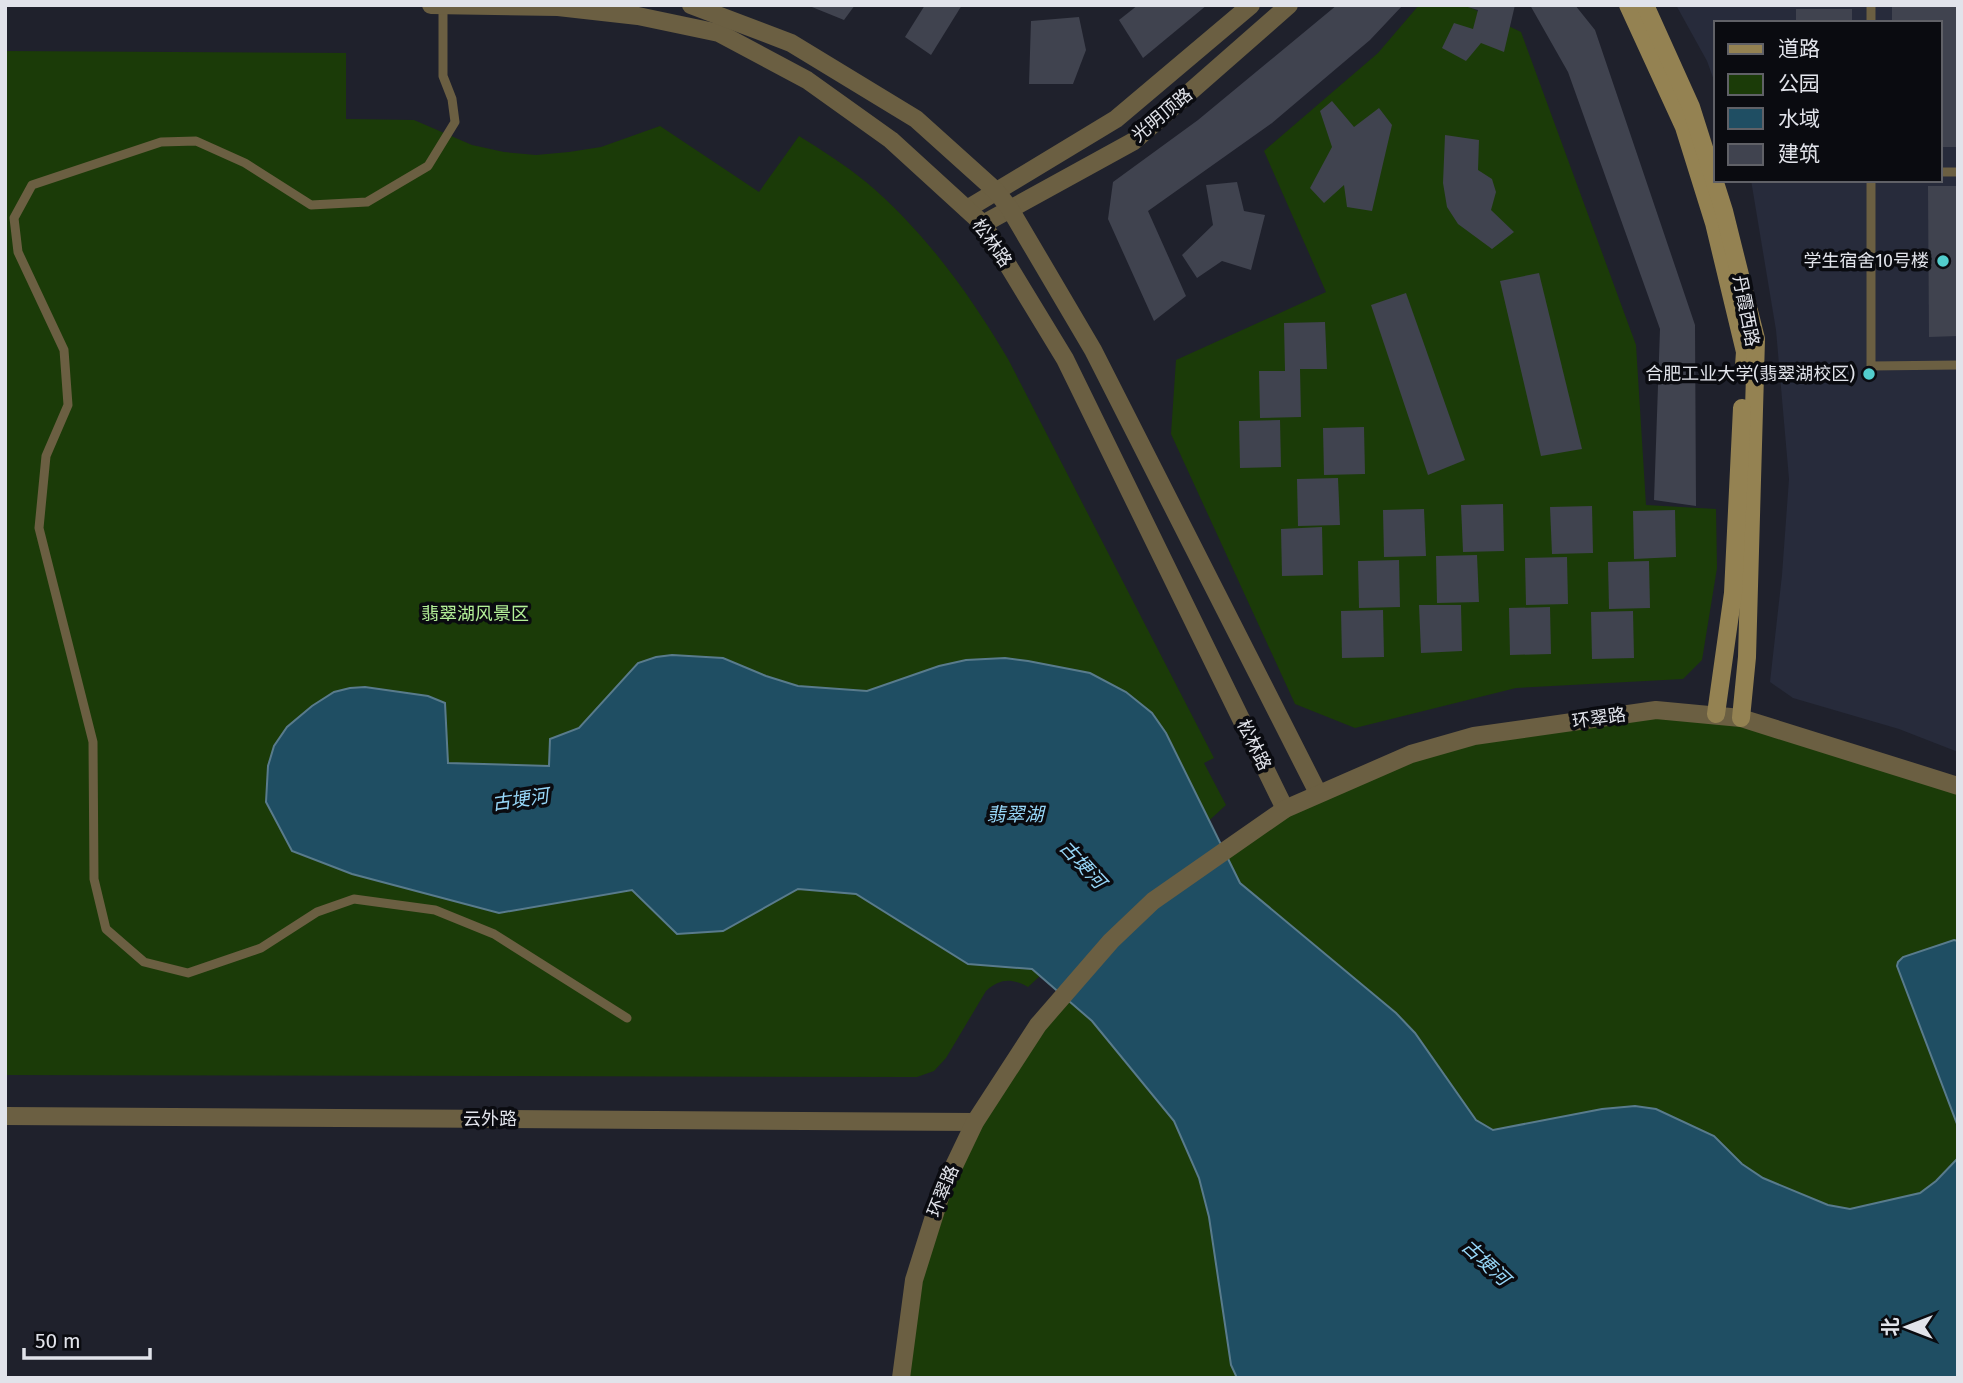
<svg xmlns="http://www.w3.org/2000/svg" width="1963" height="1383" viewBox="0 0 1963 1383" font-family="'Fira Sans','Noto Sans SC',sans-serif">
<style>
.built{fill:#272b3b}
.green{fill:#1b3b08}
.water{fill:#1f4e63;stroke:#597b8c;stroke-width:2}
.building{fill:#40434f}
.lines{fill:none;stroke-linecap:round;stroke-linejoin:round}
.service{stroke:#6b5f42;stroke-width:9}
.minor{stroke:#6b5f42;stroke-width:18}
.tertiary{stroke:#6b5f42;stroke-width:18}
.secondary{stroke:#948252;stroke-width:18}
.poi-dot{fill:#52cdcd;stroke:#0a0b10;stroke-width:2.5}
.labels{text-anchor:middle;stroke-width:7;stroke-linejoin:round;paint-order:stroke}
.street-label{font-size:18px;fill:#e1e3ea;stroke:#0a0b10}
.poi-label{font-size:18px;fill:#e1e3ea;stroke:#0a0b10;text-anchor:end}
.park-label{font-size:18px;fill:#b4f198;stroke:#0a0b10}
.water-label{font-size:19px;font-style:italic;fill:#97d7f8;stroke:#0a0b10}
</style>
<rect width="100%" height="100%" fill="#1f212c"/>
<!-- built -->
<path class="built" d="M1676 5H1958V752L1899 729 1793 698 1770 682 1782 575 1789 479 1776 330 1751 180H1940V23H1716V86L1707 61Z"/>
<!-- green -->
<g class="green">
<path d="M1419 5H1465L1521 32 1636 345 1646 505 1716 509 1717 568 1702 660 1683 679 1516 688 1355 728 1295 704 1171 434 1176 360 1326 292 1264 151 1378 53Z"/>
<path d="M5 51 346 53V119L414 120 472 145 504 152 536 155 569 152 601 147 660 126 759 192 799 136C822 150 845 165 866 182 925 232 969 293 1008 359L1214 758 1204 763 1226 805 1028 987C1012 978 1000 978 986 991L946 1058 934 1071 917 1077 5 1075Z"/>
<path d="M1656 710 1716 714 1958 786V1378H901L942 1191 1038 1025 1251 831 1411 754Z"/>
</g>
<!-- water -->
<g class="water">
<path d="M672 655 723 658 766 676 798 686 867 691 939 666 966 660 1005 658 1028 661 1090 673 1126 692 1152 713 1166 733 1240 883 1396 1013 1415 1033 1476 1120 1493 1130 1602 1109 1635 1106 1656 1109 1714 1136 1742 1164 1763 1178 1828 1205 1850 1209 1920 1193 1936 1181 1958 1158V1378H1237L1231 1365 1209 1217 1199 1178 1174 1121 1092 1021 1032 969 968 964 856 894 798 889 723 931 677 934 632 890 499 913 352 874 292 851 266 802 268 766 274 746 287 727 312 706 334 692 350 688 365 687 428 696 445 703 448 763 549 766 550 739 579 728 638 663 656 657Z"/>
<path d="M1954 940 1958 941V1131L1957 1124 1897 966 1898 962 1903 957Z"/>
</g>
<!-- building -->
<g class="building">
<path d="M807 5H855L844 20Z"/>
<path d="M925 5H962L931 55 905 37Z"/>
<path d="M1138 5H1207L1143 58 1119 20Z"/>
<path d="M1337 5H1403L1370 40 1272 123 1148 211 1186 296 1154 321 1108 219 1113 182 1198 120Z"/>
<path d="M1461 5H1515L1504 52 1481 43 1466 61 1442 48 1454 23 1473 29 1478 10Z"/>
<path d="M1530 5H1575L1595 30 1695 325 1696 506 1654 500 1660 329 1568 72Z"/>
<path d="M1892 5H1958V147H1940V23H1892Z"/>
<rect x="1796" y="9" width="56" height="14"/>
<path d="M1079 17 1086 50 1073 84H1029L1031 21Z"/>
<path d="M1332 101 1354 127 1379 108 1392 125 1372 211 1347 207 1344 185 1324 203 1310 188 1332 147 1320 111Z"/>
<path d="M1445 135 1479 140 1478 170 1492 179 1496 192 1491 210 1514 232 1492 249 1458 224 1447 207 1443 183Z"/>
<path d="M1237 182 1244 211 1265 215 1251 270 1222 261 1197 278 1182 255 1213 225 1206 185Z"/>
<path d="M1928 186H1958V336L1929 337Z"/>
<path d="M1539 273 1582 449 1541 456 1500 281Z"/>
<path d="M1406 293 1465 460 1428 475 1371 305Z"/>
<path d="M1325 322 1327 369H1300L1301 417 1260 418 1259 371H1285L1284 323Z"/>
<path d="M1280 420 1281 467 1240 468 1239 421Z"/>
<path d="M1364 427 1365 474 1324 475 1323 428Z"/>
<path d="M1338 478 1340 525 1298 526 1297 479Z"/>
<path d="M1503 504 1504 551 1463 552 1461 505Z"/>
<path d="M1592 506 1593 553 1552 554 1550 507Z"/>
<path d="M1424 509 1426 556 1384 557 1383 510Z"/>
<path d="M1675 510 1676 557 1634 559 1633 511Z"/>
<path d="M1322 527 1323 575 1282 576 1281 529Z"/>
<path d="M1477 555 1479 602 1437 603 1436 556Z"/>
<path d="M1567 557 1568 604 1526 605 1525 558Z"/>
<path d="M1399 560 1400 607 1359 608 1358 561Z"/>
<path d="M1649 561 1650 608 1609 609 1608 562Z"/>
<path d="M1419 605H1461L1462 651 1421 653Z"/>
<path d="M1550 607 1551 654 1510 655 1509 608Z"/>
<path d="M1383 610 1384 657 1342 658 1341 611Z"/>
<path d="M1633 611 1634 658 1592 659 1591 612Z"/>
</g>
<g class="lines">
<!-- service -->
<g class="service">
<path d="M443 5V76L452 99 455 122 428 166 367 202 311 205 245 163 196 141 161 142 32 185 14 218 18 252 64 350 68 405 46 456 39 528 93 742 94 879 106 929 144 962 188 973 261 948 317 912 354 899 435 910 494 934 627 1018"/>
<path d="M1871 5V23"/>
<path d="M1940 172H1958"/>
<path d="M1871 180V366L1958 365"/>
</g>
<!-- minor -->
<g class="minor">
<path d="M967 209 1116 119 1251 5"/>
<path d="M983 224 1134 141 1289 5"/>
</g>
<!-- tertiary -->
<g class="tertiary">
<path d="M431 5 558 7 638 16 719 33 807 80 891 140 983 224 1065 359 1285 809"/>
<path d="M691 5 791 43 916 119 996 191 1010 209 1093 350 1318 793"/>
<path d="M5 1116 975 1122"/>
<path d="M901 1378 914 1280 942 1191 975 1122 1038 1025 1111 941 1153 901 1285 809 1411 754 1474 736 1656 710 1741 718 1958 786"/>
</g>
<!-- secondary -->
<g class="secondary">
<path d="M1628 5 1684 127 1714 223 1745 352 1744 366"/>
<path d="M1645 5 1691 107 1724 211 1756 339 1747 657 1741 718"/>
<path d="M1716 714 1733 593 1742 408"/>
</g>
</g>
<!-- markers -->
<g class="poi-dot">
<circle cx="1943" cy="261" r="7"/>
<circle cx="1869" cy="374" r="7"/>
</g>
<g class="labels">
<!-- street labels -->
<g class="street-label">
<text transform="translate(1162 115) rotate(-40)" y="6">光明顶路</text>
<text transform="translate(992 243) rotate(55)" y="6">松林路</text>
<text transform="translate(1746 311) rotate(79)" y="6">丹霞西路</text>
<text transform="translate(1599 718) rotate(-8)" y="6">环翠路</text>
<text transform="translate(1254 745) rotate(64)" y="6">松林路</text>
<text x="490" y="1125">云外路</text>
<text transform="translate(943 1191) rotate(-68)" y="6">环翠路</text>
</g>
<!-- poi labels -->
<g class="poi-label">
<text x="1929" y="267">学生宿舍10号楼</text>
<text x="1855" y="380">合肥工业大学(翡翠湖校区)</text>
</g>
<!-- park labels -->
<g class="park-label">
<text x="475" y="620">翡翠湖风景区</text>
</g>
<!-- water labels -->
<g class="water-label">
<text transform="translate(520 799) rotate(-8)" y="7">古埂河</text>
<text x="1015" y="821">翡翠湖</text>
<text transform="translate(1083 864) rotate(47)" y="7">古埂河</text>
<text transform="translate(1486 1262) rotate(43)" y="7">古埂河</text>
</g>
</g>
<!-- border -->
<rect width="1963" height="1383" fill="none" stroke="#e1e3ea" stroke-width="14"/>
<!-- legend -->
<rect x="1714" y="21" width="228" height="161" fill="#0a0b10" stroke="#606167" stroke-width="2"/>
<rect x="1728" y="44" width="35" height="10" fill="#948252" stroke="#606167" stroke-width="2"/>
<text x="1778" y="56" font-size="21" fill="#e1e3ea">道路</text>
<rect x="1728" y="74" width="35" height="21" fill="#1b3b08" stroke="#606167" stroke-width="2"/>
<text x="1778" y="91" font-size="21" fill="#e1e3ea">公园</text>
<rect x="1728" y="108" width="35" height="21" fill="#1f4e63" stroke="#606167" stroke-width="2"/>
<text x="1778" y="126" font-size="21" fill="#e1e3ea">水域</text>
<rect x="1728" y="144" width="35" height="21" fill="#40434f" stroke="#606167" stroke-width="2"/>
<text x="1778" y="161" font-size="21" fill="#e1e3ea">建筑</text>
<!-- north arrow -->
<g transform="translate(1907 1327) rotate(270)" stroke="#0a0b10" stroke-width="5" paint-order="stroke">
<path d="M0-5L12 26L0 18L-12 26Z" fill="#e1e3ea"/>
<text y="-10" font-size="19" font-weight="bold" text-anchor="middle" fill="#e1e3ea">北</text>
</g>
<!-- scale -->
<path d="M24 1348v10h126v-10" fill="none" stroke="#e1e3ea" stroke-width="3.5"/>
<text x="35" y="1348" font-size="21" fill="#e1e3ea" stroke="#0a0b10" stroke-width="5" paint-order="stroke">50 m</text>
</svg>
